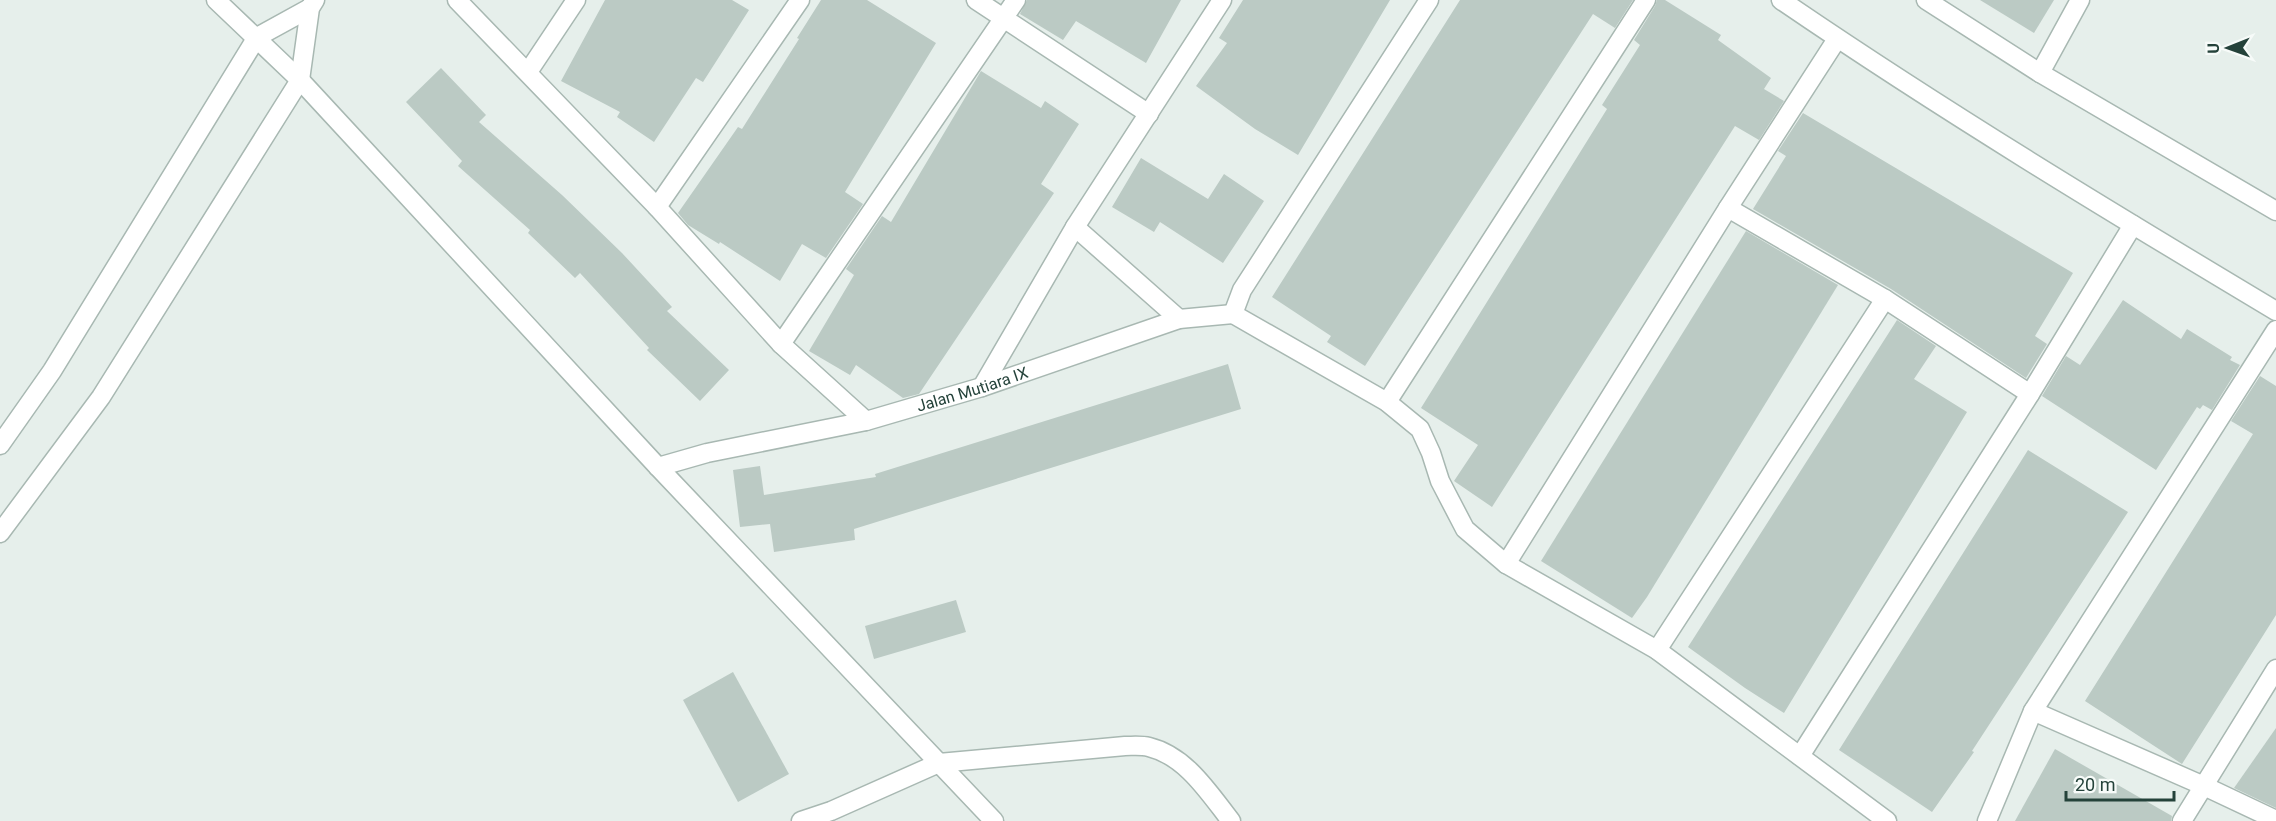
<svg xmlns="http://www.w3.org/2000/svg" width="2276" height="821" viewBox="0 0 2276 821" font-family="Roboto,sans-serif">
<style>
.building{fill:#bbcac4}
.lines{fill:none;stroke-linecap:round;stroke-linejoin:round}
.minor-casing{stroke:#a8b8b2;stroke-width:21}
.minor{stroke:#fff;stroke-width:18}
.labels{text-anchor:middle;stroke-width:6;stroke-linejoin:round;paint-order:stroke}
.street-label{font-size:16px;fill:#24423a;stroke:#f7fbf9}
</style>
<rect width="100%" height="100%" fill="#e6efeb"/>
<!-- building -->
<g class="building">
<path d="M605 0H732L749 10 703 82 696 78 654 142 617 117 620 112 561 81Z"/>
<path d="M821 0H867L936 43 845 192 863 204 826 258 802 244 780 281 720 242 719 244 688 225 678 213 738 127 742 129 799 39 797 38Z"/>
<path d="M1027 0H1181L1146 63 1076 21 1063 40 1020 14Z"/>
<path d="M1243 0H1390L1298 155 1255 129 1196 86 1227 43 1219 38Z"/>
<path d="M1460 0H1633L1615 28 1593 14 1365 366 1327 342 1331 336 1272 297Z"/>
<path d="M1657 0H1665L1721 35 1718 40 1771 78 1764 89 1784 101 1759 140 1735 126 1492 507 1454 481 1478 445 1421 408 1607 109 1602 105 1640 45 1634 40 1655 6Z"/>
<path d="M1980 0H2054L2034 33Z"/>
<path d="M441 68 486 115 479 122 562 195 622 253 672 307 667 311 729 370 700 401 647 350 649 348 580 273 575 278 528 233 530 230 458 166 462 161 406 102Z"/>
<path d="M981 71 1041 108 1045 101 1079 124 1041 184 1054 193 919 394 903 398 856 365 850 375 809 351 854 275 846 269 882 216 891 222Z"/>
<path d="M1803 113 2073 273 2035 336 2047 344 2026 378 1891 289 1753 209 1786 156 1778 151Z"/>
<path d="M1141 158 1208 199 1224 174 1264 201 1223 263 1160 222 1154 232 1112 207Z"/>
<path d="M1746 231 1838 285 1647 597 1632 618 1541 561Z"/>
<path d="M2123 300 2181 339 2187 329 2232 357 2230 360 2240 365 2212 410 2203 405 2200 409 2197 407 2156 470 2042 396 2066 356 2080 365Z"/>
<path d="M1897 320 1936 346 1914 379 1967 412 1784 713 1745 688 1688 647Z"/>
<path d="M1228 364 1241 409 854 529 855 540 774 552 770 524 740 527 733 470 760 466 764 495 876 477 875 474Z"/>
<path d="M2260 376 2276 386V615L2182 764 2085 701 2253 434 2231 421Z"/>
<path d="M2028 450 2128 512 1987 728 1972 751 1974 752 1932 812 1839 750Z"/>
<path d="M956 600 966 632 874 659 865 626Z"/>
<path d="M733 672 789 774 738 802 683 700Z"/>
<path d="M2276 728V808L2234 788Z"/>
<path d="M2055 749 2172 816 2171 821H2015Z"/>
</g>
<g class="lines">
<!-- minor casing -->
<g class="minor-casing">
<g id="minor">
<path d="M216 0 300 80 658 467 994 821"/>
<path d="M457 0 657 207 781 344 866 421"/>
<path d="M976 0 1149 114"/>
<path d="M1781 0C1942 110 2109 211 2276 311"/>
<path d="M1926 0 2040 73 2276 211"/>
<path d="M528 72 576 0"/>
<path d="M2040 73 2080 0"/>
<path d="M657 207 800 0"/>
<path d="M1728 208 1885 299 2030 394"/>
<path d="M1075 227 1179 319"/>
<path d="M1233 314 1387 402 1420 429 1431 453 1440 481 1465 529 1506 564 1657 650 1887 821"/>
<path d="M1233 314 1242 290 1429 0"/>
<path d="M781 344 1016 0"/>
<path d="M982 387 1075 227 1222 0"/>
<path d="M1387 402 1646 0"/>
<path d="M0 445 52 371 257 37 310 8"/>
<path id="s1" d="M658 467 707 453 866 421 982 387 1179 319 1233 314"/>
<path d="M0 533 101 397 300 80 310 8 315 0"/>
<path d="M1506 564 1728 208 1837 39"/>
<path d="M1657 650 1885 299"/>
<path d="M2033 711 2204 786 2276 820"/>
<path d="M1800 756 2030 394 2133 225"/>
<path d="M801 821 831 811 939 763 1125 746C1133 746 1141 745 1149 747 1186 756 1209 793 1231 821"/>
<path d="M1987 821 2033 711 2276 330"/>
<path d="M2182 821 2276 669"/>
</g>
</g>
<!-- minor -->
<use href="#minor" class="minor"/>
</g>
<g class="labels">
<!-- street labels -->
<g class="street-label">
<text dy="6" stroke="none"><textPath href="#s1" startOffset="324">Jalan Mutiara IX</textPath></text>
</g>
</g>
<!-- north arrow -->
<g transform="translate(2228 48) rotate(269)" stroke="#f7fbf9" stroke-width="4.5" paint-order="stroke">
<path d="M0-4.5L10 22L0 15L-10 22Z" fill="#24423a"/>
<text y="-9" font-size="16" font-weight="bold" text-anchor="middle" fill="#24423a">U</text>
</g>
<!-- scale -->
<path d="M2066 791v9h108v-9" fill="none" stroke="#24423a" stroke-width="3"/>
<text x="2075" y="791" font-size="18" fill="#24423a" stroke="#f7fbf9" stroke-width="4.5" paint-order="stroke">20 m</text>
</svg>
